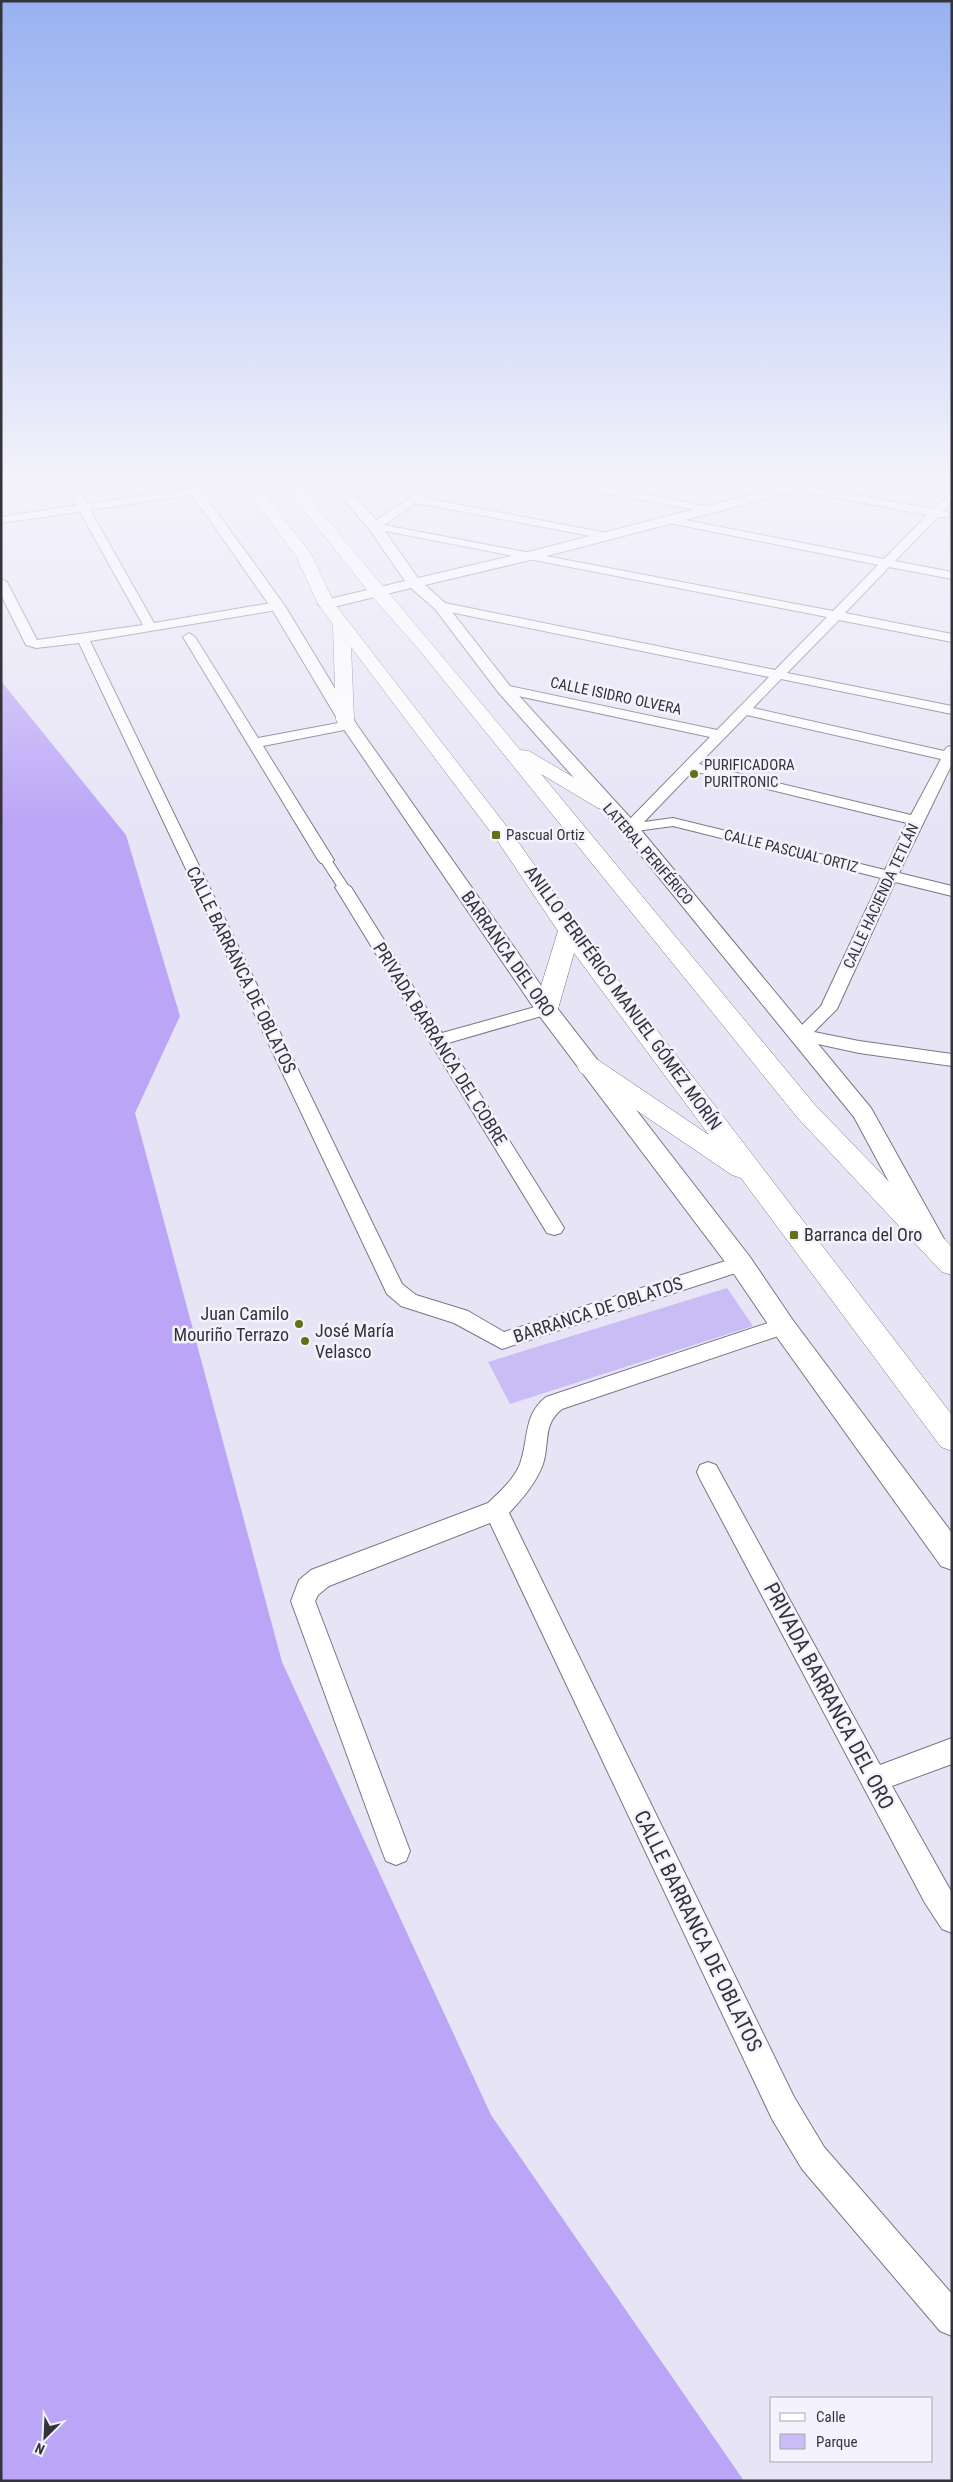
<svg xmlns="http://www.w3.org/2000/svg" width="953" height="2482" viewBox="0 0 953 2482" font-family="'Roboto Condensed',sans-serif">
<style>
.green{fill:#cabdf6}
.forest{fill:#baa5f6}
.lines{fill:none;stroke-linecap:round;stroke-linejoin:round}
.pedestrian-casing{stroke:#7a7686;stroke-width:2}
.minor-casing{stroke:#7a7686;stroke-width:2}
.tertiary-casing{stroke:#7a7686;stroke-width:2}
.trunk-casing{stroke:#7a7686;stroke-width:1}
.pedestrian{fill:#fff;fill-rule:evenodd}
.minor{fill:#fff;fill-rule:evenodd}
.tertiary{fill:#fff;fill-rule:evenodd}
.trunk{fill:#fff;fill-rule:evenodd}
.poi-dot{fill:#666f17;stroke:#f4f2fd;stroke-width:2}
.labels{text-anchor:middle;stroke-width:5;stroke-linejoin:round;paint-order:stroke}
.far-street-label{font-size:15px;fill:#35333a;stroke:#f4f2fd}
.far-poi-label{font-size:15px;fill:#35333a;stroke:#f4f2fd;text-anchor:start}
.street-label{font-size:18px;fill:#35333a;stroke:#f4f2fd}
.poi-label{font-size:18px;fill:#35333a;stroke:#f4f2fd;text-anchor:start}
.near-street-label{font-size:21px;fill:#35333a;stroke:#f4f2fd}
</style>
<rect width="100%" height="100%" fill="#e7e4f6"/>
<!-- green -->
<path class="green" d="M727 1288 753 1326 510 1404 488 1362Z"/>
<!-- forest -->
<path class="forest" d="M1 681 126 835 180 1016 135 1113 282 1662 491 2115 744 2481H1Z"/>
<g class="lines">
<!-- pedestrian casing -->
<g class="pedestrian-casing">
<path id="pedestrian" d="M326 857 330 858 349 887 347 889 343 891 339 889 320 860Z"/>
</g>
<!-- minor casing -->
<g class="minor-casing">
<g id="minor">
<path d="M64 482H74L87 504 196 488 201 491 196 494 90 510 154 623 277 602 283 606 277 610 90 641 402 1284 416 1295 468 1311 504 1332 741 1256 748 1259 751 1264 748 1269 502 1349 454 1323 401 1306 387 1294 79 643 36 648 26 645 1 595V579L7 582 37 640 143 625 80 512 1 523V517L77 505Z"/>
<path d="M434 482H445L424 498 607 533 613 536 607 539 416 503 384 525 833 611 878 565 670 523 664 520 670 517 884 559 927 515 770 485 765 482H784L933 509 952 493V502L943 511 949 513V517H938L895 561 952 572V579L889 567 845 613 952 634V642L839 620 787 673 952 706V714L781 679 753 708 944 751 947 747 952 746V764L899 873 952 886V896L895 882 837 1009 814 1032 859 1041 952 1054V1066L859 1053 795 1039 792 1035 821 1006 881 878 673 826 629 832 624 831 622 828 624 825 710 737 504 693 497 689 504 685 717 730 769 677 440 610 434 606 440 602 775 670 827 617 370 528V524ZM747 715 941 759 911 815 699 764ZM693 771 907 823 885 870 673 818 644 822Z"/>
<path d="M558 482H577L707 506 712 509 707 512 563 485Z"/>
<path d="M189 633 195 637 258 738 349 721 356 725 349 729 263 746 334 860 331 863H321L318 860 183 637Z"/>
<path d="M343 882 351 887 442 1033 546 1004 552 1005 555 1009 552 1013 448 1043 561 1223 564 1228 561 1233 554 1235 547 1233 335 887Z"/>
<path d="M783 1318 790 1320 794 1326 790 1332 562 1409C542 1425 550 1442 543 1464 536 1483 523 1498 509 1513L794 2097 824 2147 952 2294V2336L940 2331 802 2169 772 2119 490 1523 329 1586 318 1595 315 1601 410 1851 406 1861 396 1865 386 1861 382 1851 291 1601 299 1580 311 1570 488 1503C500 1492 514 1479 520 1464 529 1439 523 1415 546 1397Z"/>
<path d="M708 1462 716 1465 880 1765 952 1738V1764L892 1786 952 1893V1933L942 1929 925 1903 700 1479 697 1472 700 1465Z"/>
</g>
</g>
<!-- tertiary casing -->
<g class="tertiary-casing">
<g id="tertiary">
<path d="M183 482H195L285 606 357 725 554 1004 750 1257 792 1319 952 1533V1570L941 1566 774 1333 732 1271 538 1014 341 725 270 606Z"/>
<path d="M329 482H342L379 523 418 578 532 551 800 482H820L819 485 539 558 425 585 445 603 510 686 636 824 871 1108 944 1239 941 1245 932 1248 923 1245 854 1117 622 832 498 692 435 609 411 588 326 609 321 607 318 604 321 601 405 581 369 529Z"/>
</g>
</g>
<!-- trunk casing -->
<g class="trunk-casing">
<g id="trunk">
<path d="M241 482H255L312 555 334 603 514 836 577 926 952 1415V1451L941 1447 741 1178 732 1175 580 1072 577 1066 580 1060 589 1058 598 1060 709 1135 574 953 558 1009 554 1014 546 1016 538 1014 534 1009 558 931 499 843 351 647 354 719 352 723H338L336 719 333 624 318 604 296 556Z"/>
<path d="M282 482H296C370 572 446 660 520 750L529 751 612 800 615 804 612 808 605 810 598 808 541 774 815 1105 952 1247V1275L942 1272 797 1117 421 652 371 595Z"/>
</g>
</g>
<!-- pedestrian -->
<use href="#pedestrian" class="pedestrian"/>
<!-- minor -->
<use href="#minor" class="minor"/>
<!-- tertiary -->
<use href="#tertiary" class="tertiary"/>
<!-- trunk -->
<use href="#trunk" class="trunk"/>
</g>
<!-- sky -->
<linearGradient id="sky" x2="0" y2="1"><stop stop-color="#98b1f1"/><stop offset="0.58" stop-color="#f4f3fb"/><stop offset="1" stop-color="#f4f3fb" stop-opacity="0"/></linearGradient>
<rect width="953" height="829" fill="url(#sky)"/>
<!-- markers -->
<g class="poi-dot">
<circle cx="694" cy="774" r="5"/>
<rect x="491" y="830" width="10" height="10" rx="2.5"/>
<rect x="789" y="1230" width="10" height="10" rx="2.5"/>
<circle cx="299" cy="1324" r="5"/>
<circle cx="305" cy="1341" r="5"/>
</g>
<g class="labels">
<!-- far-street labels -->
<g class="far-street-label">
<text transform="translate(616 696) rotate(12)" y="5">CALLE ISIDRO OLVERA</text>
<text transform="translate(791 851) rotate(14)" y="5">CALLE PASCUAL ORTIZ</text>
<text transform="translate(648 854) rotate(49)" y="5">LATERAL PERIFÉRICO</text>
<text transform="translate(881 896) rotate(-65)" y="5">CALLE HACIENDA TETLÁN</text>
</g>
<!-- far-poi labels -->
<g class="far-poi-label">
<text x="704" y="770">PURIFICADORA<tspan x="704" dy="17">PURITRONIC</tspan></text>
<text x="506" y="840">Pascual Ortiz</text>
</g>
<!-- street labels -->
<g class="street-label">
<text transform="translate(508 954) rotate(55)" y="6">BARRANCA DEL ORO</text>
<text transform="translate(241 970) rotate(64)" y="6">CALLE BARRANCA DE OBLATOS</text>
<text transform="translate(623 998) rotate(54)" y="6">ANILLO PERIFÉRICO MANUEL GÓMEZ MORÍN</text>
<text transform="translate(440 1044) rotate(58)" y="6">PRIVADA BARRANCA DEL COBRE</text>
<text transform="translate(598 1310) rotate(-18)" y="6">BARRANCA DE OBLATOS</text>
</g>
<!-- poi labels -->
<g class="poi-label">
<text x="804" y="1241">Barranca del Oro</text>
<text x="289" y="1320" text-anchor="end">Juan Camilo<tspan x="289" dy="21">Mouriño Terrazo</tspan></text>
<text x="315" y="1337">José María<tspan x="315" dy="21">Velasco</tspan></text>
</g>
<!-- near-street labels -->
<g class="near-street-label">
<text transform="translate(829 1696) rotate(62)" y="7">PRIVADA BARRANCA DEL ORO</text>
<text transform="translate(698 1931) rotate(64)" y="7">CALLE BARRANCA DE OBLATOS</text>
</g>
</g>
<!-- border -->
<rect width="953" height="2482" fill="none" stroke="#35333a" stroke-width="5"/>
<!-- legend -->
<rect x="770" y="2397" width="162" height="65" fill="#f4f2fd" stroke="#a8a6af"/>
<rect x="780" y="2413" width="25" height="8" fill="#ffffff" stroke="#a8a6af"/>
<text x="816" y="2422" font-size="15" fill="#35333a">Calle</text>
<rect x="780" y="2434" width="25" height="15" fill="#cabdf6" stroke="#a8a6af"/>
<text x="816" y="2447" font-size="15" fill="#35333a">Parque</text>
<!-- north arrow -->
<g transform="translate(45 2437) rotate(204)" stroke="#f4f2fd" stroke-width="4" paint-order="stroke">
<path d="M0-4L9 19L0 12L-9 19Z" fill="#35333a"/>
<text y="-8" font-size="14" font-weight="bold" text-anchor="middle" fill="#35333a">N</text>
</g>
</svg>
